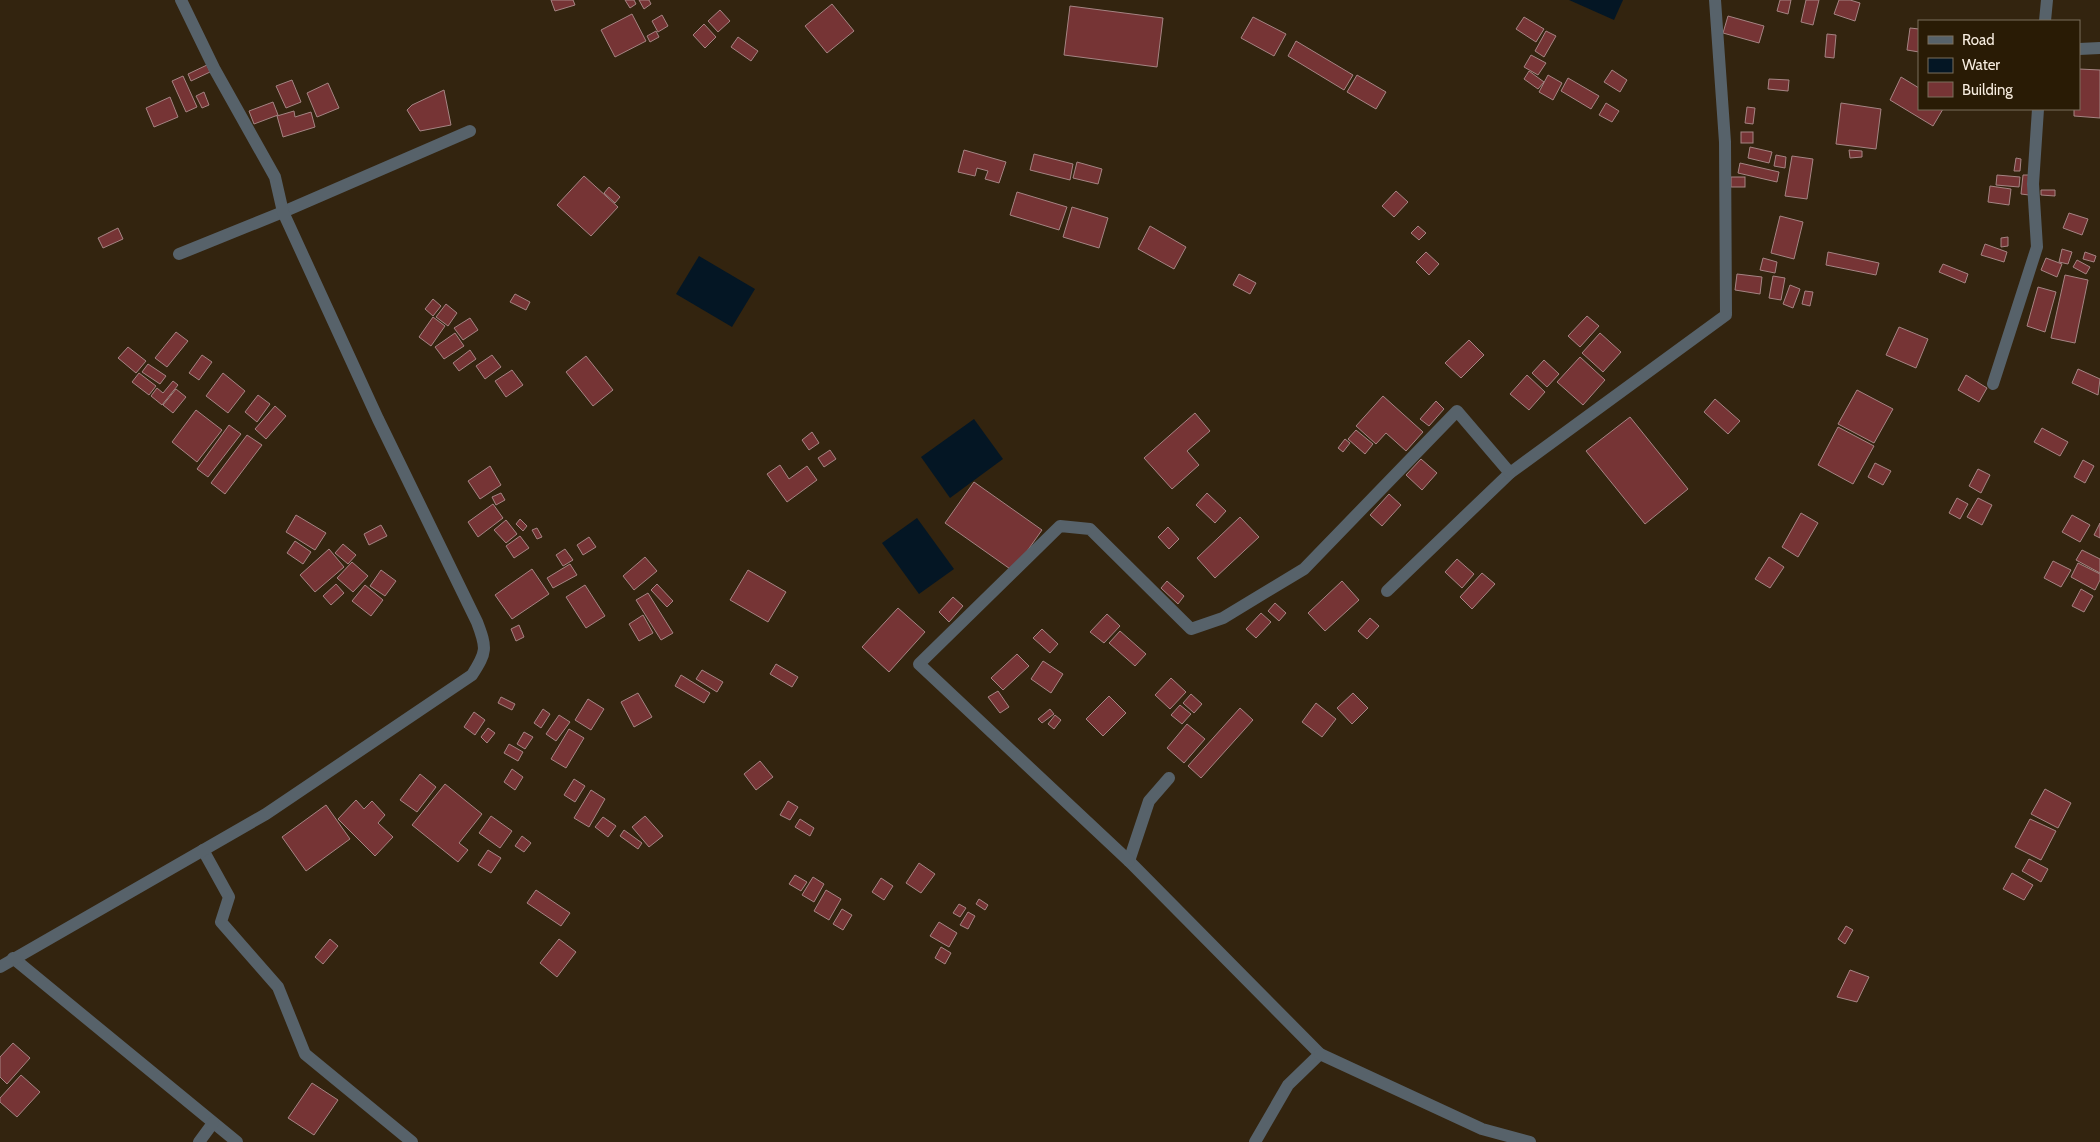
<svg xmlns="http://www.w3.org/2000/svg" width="2100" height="1142" viewBox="0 0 2100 1142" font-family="Cabin,sans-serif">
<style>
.water{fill:#041624}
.building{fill:#763435;stroke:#a58483}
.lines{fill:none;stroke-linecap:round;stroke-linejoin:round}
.minor{stroke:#57626a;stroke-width:12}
</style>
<rect width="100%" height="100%" fill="#33240f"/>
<!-- water -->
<g class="water">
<path d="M1569 0H1623L1614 20Z"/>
<path d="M699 256 755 289 732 327 676 294Z"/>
<path d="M974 419 1003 459 950 498 921 457Z"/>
<path d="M917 518 954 569 919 594 882 543Z"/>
</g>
<!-- building -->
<g class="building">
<path d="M551 0H573L575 5 555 11Z"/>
<path d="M625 0H634L636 4 630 8Z"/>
<path d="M639 0H649L651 4 644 9Z"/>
<path d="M1780 0H1791L1788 14 1777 11Z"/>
<path d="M1806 0H1819L1813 25 1801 22Z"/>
<path d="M1839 0H1850L1860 3 1855 21 1834 14Z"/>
<path d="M832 4 854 31 827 53 805 26Z"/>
<path d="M1070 6 1163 18 1157 67 1064 55Z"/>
<path d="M720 10 730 21 718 32 708 21Z"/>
<path d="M632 14 646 41 615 57 601 30Z"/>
<path d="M662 15 668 26 658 32 652 21Z"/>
<path d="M1728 16 1764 26 1759 43 1723 33Z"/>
<path d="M1253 17 1286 34 1274 56 1241 38Z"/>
<path d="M1524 17 1544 29 1536 42 1516 29Z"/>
<path d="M704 24 716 37 705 48 693 35Z"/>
<path d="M1910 28 1919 29V52L1907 50Z"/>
<path d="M656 31 659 37 650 42 647 36Z"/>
<path d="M1546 31 1556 36 1544 57 1535 51Z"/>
<path d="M1827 34 1836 35 1834 58 1825 57Z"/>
<path d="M738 37 758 51 751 61 731 47Z"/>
<path d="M1296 41 1353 75 1344 90 1288 56Z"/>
<path d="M1531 55 1546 63 1538 75 1524 67Z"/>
<path d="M207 65 210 72 191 81 188 74Z"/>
<path d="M2079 69 2100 70V118L2074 116V109H2079Z"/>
<path d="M1612 70 1627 80 1620 92 1604 82Z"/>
<path d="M1529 71 1544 82 1538 89 1524 79Z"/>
<path d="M1357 75 1386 92 1376 109 1347 92Z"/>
<path d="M1548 75 1562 83 1553 100 1539 92Z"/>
<path d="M183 76 197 107 186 112 172 81Z"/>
<path d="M1901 77 1919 88V109H1943L1933 126 1890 100Z"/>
<path d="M1568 78 1599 96 1591 109 1561 91Z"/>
<path d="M1769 79 1789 80 1788 91 1768 89Z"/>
<path d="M292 80 301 102 286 108 276 86Z"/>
<path d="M328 83 339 108 317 117 307 93Z"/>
<path d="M444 90 451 125 420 131 407 110 412 105Z"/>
<path d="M204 92 209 105 202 108 196 96Z"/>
<path d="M170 97 178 117 154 127 146 108Z"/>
<path d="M273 102 278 115 254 124 249 111Z"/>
<path d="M1606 103 1619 111 1612 122 1599 115Z"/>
<path d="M1841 103 1881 109 1876 149 1836 144Z"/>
<path d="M1747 107 1755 108 1753 124 1745 123Z"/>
<path d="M294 111 295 117 311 112 315 127 283 137 277 116Z"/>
<rect x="1741" y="132" width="12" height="11"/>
<path d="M1750 147 1772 152 1769 163 1748 158Z"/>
<path d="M964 150 1006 162 999 183 985 179 988 171 977 168 975 176 958 172Z"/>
<path d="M1849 150 1862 151V157L1850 158Z"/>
<path d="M1034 154 1073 164 1070 180 1030 170Z"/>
<path d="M1776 155 1786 157 1785 168 1774 166Z"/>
<path d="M1792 156 1813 159 1807 199 1785 196Z"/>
<path d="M2016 158 2021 159 2020 171H2014Z"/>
<path d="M1077 162 1102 169 1098 184 1073 178Z"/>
<path d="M1740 163 1779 172 1777 182 1738 173Z"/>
<path d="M1997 175 2020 177 2019 187 1996 185Z"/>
<path d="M2023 175H2031L2029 195 2021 194Z"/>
<path d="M584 176 618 207 591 236 557 205Z"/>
<rect x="1731" y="177" width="14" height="10"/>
<path d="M1990 186 2011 189 2009 205 1988 202Z"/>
<path d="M609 187 620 197 615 203 604 193Z"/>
<path d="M2041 190H2055V196L2041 195Z"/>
<path d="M1396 191 1408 202 1394 217 1382 206Z"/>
<path d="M1017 192 1067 207 1059 230 1010 215Z"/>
<path d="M1072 207 1108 218 1099 248 1063 237Z"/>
<path d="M2069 213 2088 219 2082 235 2063 228Z"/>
<path d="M1780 216 1803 222 1794 259 1771 253Z"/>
<path d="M1150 226 1186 247 1174 269 1138 249Z"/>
<path d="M1418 226 1426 233 1419 240 1411 233Z"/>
<path d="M118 228 123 239 103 248 98 238Z"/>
<path d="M2008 237V246L2001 247V238Z"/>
<path d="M1985 244 2007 252 2004 262 1981 255Z"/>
<path d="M2062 249 2072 252 2068 264 2059 262Z"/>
<path d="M1426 252 1439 264 1429 275 1416 262Z"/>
<path d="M1828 252 1879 263 1876 275 1826 265Z"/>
<path d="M2085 252 2096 256 2094 262 2083 259Z"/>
<path d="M1763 258 1777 262 1775 273 1760 270Z"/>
<path d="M2046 258 2062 264 2057 277 2041 270Z"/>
<path d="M2077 260 2090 267 2086 274 2073 267Z"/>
<path d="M1943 264 1968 274 1965 283 1939 272Z"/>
<path d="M1239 274 1256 283 1250 294 1233 285Z"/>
<path d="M1737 274 1762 277 1760 294 1735 290Z"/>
<path d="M2065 275 2088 280 2075 343 2051 338Z"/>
<path d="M1773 276 1785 278 1781 300 1769 298Z"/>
<path d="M1790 285 1800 289 1793 308 1783 304Z"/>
<path d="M2038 287 2056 292 2045 332 2027 326Z"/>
<path d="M1805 291 1813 292 1810 306 1802 304Z"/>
<path d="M515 294 530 302 526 310 510 302Z"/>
<path d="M433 299 441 306 433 316 425 309Z"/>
<path d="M446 304 457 313 448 326 436 317Z"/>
<path d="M1587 316 1599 326 1580 347 1568 336Z"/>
<path d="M433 317 445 326 431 346 419 337Z"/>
<path d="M470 318 478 330 463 340 454 328Z"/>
<path d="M1899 327 1928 339 1916 368 1886 355Z"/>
<path d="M176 332 188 341 167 367 155 358Z"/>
<path d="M455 333 464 346 444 359 435 347Z"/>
<path d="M1600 333 1621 352 1603 372 1582 353Z"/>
<path d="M1469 340 1484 355 1461 378 1445 363Z"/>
<path d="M128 347 146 361 136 373 118 358Z"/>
<path d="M470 350 476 359 459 371 453 363Z"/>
<path d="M202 355 212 362 199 380 189 373Z"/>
<path d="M492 355 501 367 485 379 476 366Z"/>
<path d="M586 356 613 390 593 406 566 372Z"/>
<path d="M1580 357 1605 380 1583 405 1557 382Z"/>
<path d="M1544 360 1559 374 1547 387 1532 373Z"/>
<path d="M148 364 166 376 160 384 142 372Z"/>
<path d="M2078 369 2100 379 2098 395 2072 383Z"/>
<path d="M512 370 523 385 506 397 495 381Z"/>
<path d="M139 373 156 386 149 395 132 382Z"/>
<path d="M223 373 245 391 228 413 206 396Z"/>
<path d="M1527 375 1545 392 1529 410 1510 394Z"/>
<path d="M1966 375 1987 388 1979 402 1958 390Z"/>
<path d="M173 381 178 385 162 405 151 396 157 388 163 393Z"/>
<path d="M176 389 186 397 173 413 163 405Z"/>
<path d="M1857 390 1893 409 1874 443 1838 424Z"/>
<path d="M258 395 270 404 257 422 245 412Z"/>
<path d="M1383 396 1423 432 1406 451 1386 433 1376 444 1356 426Z"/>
<path d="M1715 399 1740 421 1728 434 1704 412Z"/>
<path d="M1436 401 1444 409 1429 426 1420 419Z"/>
<path d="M275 406 286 416 266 439 255 429Z"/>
<path d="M196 410 222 430 197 462 172 442Z"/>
<path d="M1195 413 1210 431 1187 451 1199 465 1172 489 1144 458Z"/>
<path d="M1630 417 1688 489 1645 524 1586 451Z"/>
<path d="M229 425 241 434 208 477 197 469Z"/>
<path d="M1838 427 1874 446 1853 484 1818 465Z"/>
<path d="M2042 428 2068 442 2060 456 2034 442Z"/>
<path d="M1356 430 1373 444 1365 454 1348 439Z"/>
<path d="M812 432 819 443 809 450 802 440Z"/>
<path d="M247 435 262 445 225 494 211 483Z"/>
<path d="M1345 439 1350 443 1343 452 1338 448Z"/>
<path d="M830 450 836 459 824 467 818 458Z"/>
<path d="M1421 459 1437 473 1422 490 1406 475Z"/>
<path d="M2083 460 2094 466 2085 483 2074 477Z"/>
<path d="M1875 463 1891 471 1883 485 1868 477Z"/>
<path d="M780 465 789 479 807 466 817 480 787 502 767 474Z"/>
<path d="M490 466 501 485 480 499 468 481Z"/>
<path d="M1978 469 1990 475 1981 493 1969 486Z"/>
<path d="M974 482 1042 530 1013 571 945 523Z"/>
<path d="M501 493 505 500 496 505 492 497Z"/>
<path d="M1207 493 1226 511 1215 523 1196 505Z"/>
<path d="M1389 494 1401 505 1382 526 1370 515Z"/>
<path d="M1957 498 1968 504 1960 519 1949 513Z"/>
<path d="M1978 498 1992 505 1982 525 1967 517Z"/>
<path d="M493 504 503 518 478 537 468 522Z"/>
<path d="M1801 513 1818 523 1798 557 1782 547Z"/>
<path d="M296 515 326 533 315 550 286 532Z"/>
<path d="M2072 515 2090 525 2080 542 2062 532Z"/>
<path d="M1240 517 1259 537 1215 578 1197 558Z"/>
<path d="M520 519 527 526 523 531 516 524Z"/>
<path d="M506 520 517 534 506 543 494 530Z"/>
<path d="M2100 523V538L2094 535Z"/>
<path d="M381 525 387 536 369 545 364 534Z"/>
<path d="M1168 527 1179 539 1169 549 1158 537Z"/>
<path d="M537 528 542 537 537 539 532 530Z"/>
<path d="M520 536 529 548 514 558 506 546Z"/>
<path d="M589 537 596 547 583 555 577 545Z"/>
<path d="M295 541 311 552 303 564 287 553Z"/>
<path d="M343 544 356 555 348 564 335 553Z"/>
<path d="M329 549 344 567 315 592 300 575Z"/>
<path d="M565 549 573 560 563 566 556 555Z"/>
<path d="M2082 550 2100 559V573L2076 560Z"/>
<path d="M645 557 657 571 634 590 623 576Z"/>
<path d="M1769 557 1784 567 1770 588 1755 579Z"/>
<path d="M1457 559 1474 574 1462 588 1445 572Z"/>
<path d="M2053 561 2071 570 2061 587 2044 578Z"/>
<path d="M352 562 368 576 353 592 337 578Z"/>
<path d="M2078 563 2100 574V580L2095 590 2071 577Z"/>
<path d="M570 564 577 575 553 588 547 578Z"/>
<path d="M532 569 549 594 512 619 495 595Z"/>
<path d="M381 570 396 581 385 596 370 586Z"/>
<path d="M748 570 786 592 768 622 730 600Z"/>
<path d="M1482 573 1495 584 1472 609 1460 597Z"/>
<path d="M1167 581 1184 596 1178 604 1161 588Z"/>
<path d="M1342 581 1359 600 1325 631 1308 613Z"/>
<path d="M336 584 344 593 331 605 323 596Z"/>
<path d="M657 584 673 601 667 607 651 590Z"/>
<path d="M365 585 383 600 371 616 352 601Z"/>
<path d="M585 585 605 616 586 628 566 597Z"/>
<path d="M2081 589 2093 596 2084 612 2072 606Z"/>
<path d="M648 593 673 633 661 640 636 600Z"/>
<path d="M953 597 963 606 949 622 939 612Z"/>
<path d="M1275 603 1286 613 1279 621 1268 611Z"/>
<path d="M898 608 925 632 889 672 862 647Z"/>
<path d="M1261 613 1271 622 1256 638 1246 629Z"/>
<path d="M1107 614 1120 626 1104 643 1090 632Z"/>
<path d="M643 615 653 633 639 641 629 624Z"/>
<path d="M1370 618 1379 626 1367 639 1358 631Z"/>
<path d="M519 625 524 637 516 641 511 629Z"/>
<path d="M1042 629 1058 644 1050 653 1033 638Z"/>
<path d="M1120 631 1146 654 1135 666 1109 643Z"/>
<path d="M1017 654 1029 666 1003 690 991 678Z"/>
<path d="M1043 661 1063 674 1051 693 1031 679Z"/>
<path d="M776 664 798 677 792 687 770 674Z"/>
<path d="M702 670 723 682 717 692 696 679Z"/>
<path d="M681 675 710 693 704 703 675 686Z"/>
<path d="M1171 678 1186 692 1170 709 1155 695Z"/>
<path d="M998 691 1009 707 1000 713 988 697Z"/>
<path d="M638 693 652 717 634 727 621 702Z"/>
<path d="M1353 693 1368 708 1352 724 1337 708Z"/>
<path d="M1191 694 1202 704 1194 713 1183 703Z"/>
<path d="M1109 696 1126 713 1103 736 1086 719Z"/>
<path d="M501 697 515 704 512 710 498 703Z"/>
<path d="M588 699 604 709 591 730 575 720Z"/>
<path d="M1316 703 1336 719 1322 737 1302 722Z"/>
<path d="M1180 705 1191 714 1182 724 1171 715Z"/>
<path d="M1240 708 1253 720 1201 778 1188 766Z"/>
<path d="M543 709 550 714 541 728 534 723Z"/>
<path d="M1050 709 1054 714 1042 723 1038 719Z"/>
<path d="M474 712 485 720 475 735 464 727Z"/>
<path d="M559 715 570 722 556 741 546 734Z"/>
<path d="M1055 715 1061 720 1054 729 1048 724Z"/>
<path d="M1187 724 1205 739 1184 763 1167 748Z"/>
<path d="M488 728 495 733 487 743 481 737Z"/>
<path d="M569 729 584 738 566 768 551 759Z"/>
<path d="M524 732 533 737 525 749 517 744Z"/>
<path d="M509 744 523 752 518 761 504 753Z"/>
<path d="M760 761 773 777 756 790 744 774Z"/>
<path d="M512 769 523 777 515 790 504 782Z"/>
<path d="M420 774 436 787 417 812 400 800Z"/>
<path d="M574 779 585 786 575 802 564 795Z"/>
<path d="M445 784 482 814 459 843 468 850 458 862 412 825Z"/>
<path d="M2045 789 2071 803 2058 828 2031 814Z"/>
<path d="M591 790 605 799 589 827 574 818Z"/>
<path d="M356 800 364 809 372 801 385 815 378 823 393 837 375 856 338 819Z"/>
<path d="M788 801 798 807 790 820 780 815Z"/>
<path d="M326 805 350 839 306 871 282 837Z"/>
<path d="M491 816 512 831 500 848 479 833Z"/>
<path d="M645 816 663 836 649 847 632 827Z"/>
<path d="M603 817 616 826 608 837 595 827Z"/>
<path d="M800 819 814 828 810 836 795 827Z"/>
<path d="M2030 819 2056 831 2041 860 2015 847Z"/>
<path d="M624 830 642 843 638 849 620 836Z"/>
<path d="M522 836 531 843 524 852 515 846Z"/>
<path d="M488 850 501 858 491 873 478 865Z"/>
<path d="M2029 859 2048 869 2041 882 2022 871Z"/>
<path d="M919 863 935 874 921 893 906 883Z"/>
<path d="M2012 873 2033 885 2024 900 2003 889Z"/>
<path d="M795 875 807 882 801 891 789 884Z"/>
<path d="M813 877 824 884 814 902 802 895Z"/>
<path d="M881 878 893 886 884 900 872 892Z"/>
<path d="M536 890 570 913 561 926 527 903Z"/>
<path d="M826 890 841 899 829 920 814 911Z"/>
<path d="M979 899 988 905 985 910 976 904Z"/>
<path d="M959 904 966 908 960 917 953 913Z"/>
<path d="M842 909 852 915 843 930 833 924Z"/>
<path d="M968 912 975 916 968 929 960 925Z"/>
<path d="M939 922 957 933 949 947 930 936Z"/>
<path d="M1846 926 1853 930 1845 944 1838 939Z"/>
<path d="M330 939 338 946 323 964 315 957Z"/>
<path d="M559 939 576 952 557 977 540 963Z"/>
<path d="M941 947 951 953 945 964 935 958Z"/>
<path d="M1850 970 1869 977 1857 1002 1837 997Z"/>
<path d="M13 1043 30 1058 7 1084 0 1077V1057Z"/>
<path d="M21 1075 40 1092 17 1117 0 1102V1098Z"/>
<path d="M312 1083 338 1100 314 1135 288 1118Z"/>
</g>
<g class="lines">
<!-- minor -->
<g class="minor">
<path d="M2045 21 2047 0"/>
<path d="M2079 49 2100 48"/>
<path d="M179 254 283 212 470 131"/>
<path d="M1993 384 2037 247 2033 184 2038 109"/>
<path d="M1387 591 1510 473 1726 315 1725 142 1715 0"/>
<path d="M1169 778 1149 801 1129 861 1320 1054 1288 1085 1255 1142"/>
<path d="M203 850 229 897 221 922 278 987 305 1054 412 1142"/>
<path d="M1129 861 919 664 1060 526 1090 529 1191 629 1223 618 1304 569 1457 411 1510 473"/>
<path d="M13 958 237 1142"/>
<path d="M0 967 266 814 472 675C487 652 487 648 477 622L378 419 283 212 275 177 215 70 181 0"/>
<path d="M1320 1054 1482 1129 1530 1142"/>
<path d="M199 1142 213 1123"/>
</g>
</g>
<!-- legend -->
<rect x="1918" y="20" width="162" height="90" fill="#291b05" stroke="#7b6f5d"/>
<rect x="1928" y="36" width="25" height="8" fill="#57626a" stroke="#7b6f5d"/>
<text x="1962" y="45" font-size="15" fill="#f7ede0">Road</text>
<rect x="1928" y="58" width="25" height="15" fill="#041624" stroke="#7b6f5d"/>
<text x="1962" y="70" font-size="15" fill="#f7ede0">Water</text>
<rect x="1928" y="82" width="25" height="15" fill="#763435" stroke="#7b6f5d"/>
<text x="1962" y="95" font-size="15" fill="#f7ede0">Building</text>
</svg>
